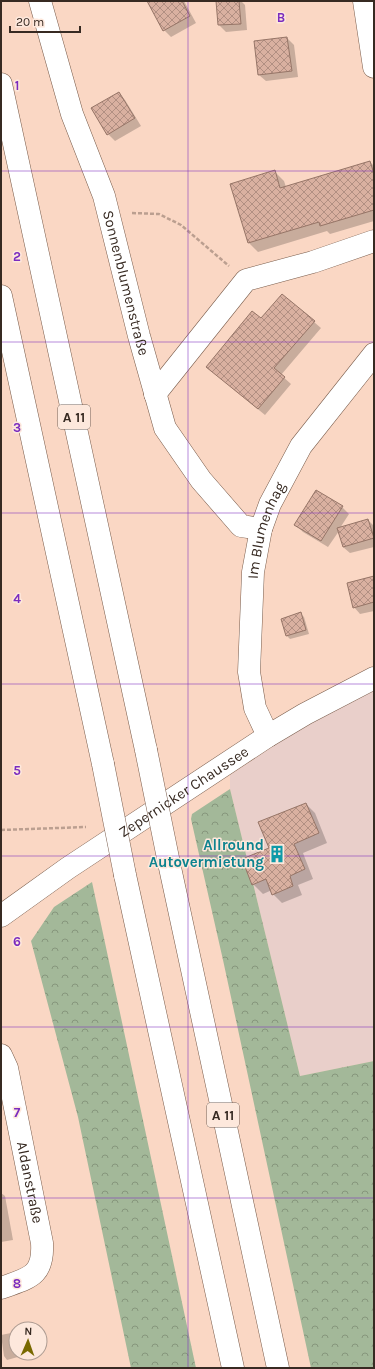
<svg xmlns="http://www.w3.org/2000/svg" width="375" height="1369" viewBox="0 0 375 1369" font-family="Karla,sans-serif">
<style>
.commercial{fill:#e9cfca}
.forest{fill:url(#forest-crowns)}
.shadow{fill:#0003}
.building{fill:url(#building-cross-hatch);stroke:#967567}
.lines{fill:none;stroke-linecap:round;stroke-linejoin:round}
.minor-casing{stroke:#795c4b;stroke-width:23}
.major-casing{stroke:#795c4b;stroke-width:23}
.highway-casing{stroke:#795c4b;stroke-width:23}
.path{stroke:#bb9f90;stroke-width:2.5;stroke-dasharray:4 2;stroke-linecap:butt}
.minor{stroke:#fff;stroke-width:22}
.major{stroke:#fff;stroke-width:22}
.highway{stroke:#fff;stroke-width:22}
.highway-bridge-casing{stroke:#795c4b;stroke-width:23;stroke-linecap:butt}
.highway-bridge{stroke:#fff;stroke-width:22}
.grid{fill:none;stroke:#7b2cbf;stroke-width:1;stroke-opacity:0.55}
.labels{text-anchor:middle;stroke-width:3;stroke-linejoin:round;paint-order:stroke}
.shield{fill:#fde8dc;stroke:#72635a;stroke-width:1}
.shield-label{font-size:14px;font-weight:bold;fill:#372a22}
.street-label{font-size:15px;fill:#372a22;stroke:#fde8dc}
.culture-label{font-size:15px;font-weight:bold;fill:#0d838f;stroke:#fde8dc;text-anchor:end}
.grid-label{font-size:13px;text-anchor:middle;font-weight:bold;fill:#7b2cbf;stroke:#fde8dc;stroke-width:3;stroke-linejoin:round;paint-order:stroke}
</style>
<defs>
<pattern id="forest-crowns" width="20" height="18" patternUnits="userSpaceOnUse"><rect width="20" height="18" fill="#a3b899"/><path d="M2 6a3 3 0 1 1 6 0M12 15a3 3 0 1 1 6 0" fill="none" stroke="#86967c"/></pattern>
<pattern id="building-cross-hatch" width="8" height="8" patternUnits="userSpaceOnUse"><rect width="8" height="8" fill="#d9b0a0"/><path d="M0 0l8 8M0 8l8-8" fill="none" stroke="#b18f82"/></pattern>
</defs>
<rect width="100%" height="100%" fill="#fad7c4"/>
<!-- commercial -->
<path class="commercial" d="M374 686V1061L300 1076 230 789V775L313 720Z"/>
<!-- forest -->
<g class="forest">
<path d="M230 789 300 1076 374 1061V1368H311L223 960 191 819 192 814Z"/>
<path d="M92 882 196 1368H131L78 1117 31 941 54 907Z"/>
</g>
<!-- shadow -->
<g class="shadow">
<path d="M154 1H184L196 23 171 37 164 30Z"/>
<path d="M217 1H241L245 5 247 30 226 32 219 25Z"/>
<path d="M287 38 294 45 298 77 266 81 259 75Z"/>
<path d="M119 93 125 100 141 126 115 141 108 134Z"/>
<path d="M370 162 374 166V221L330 234 327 231 258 252 249 243 275 172 284 181 286 187Z"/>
<path d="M262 319 314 322 321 328 281 375 291 384 265 415 214 373Z"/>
<path d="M317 491 342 507 349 514 340 528 368 520 374 526V547L350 553 343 547 339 531 328 547 303 532 296 525Z"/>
<path d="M374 577V611L360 614 354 607Z"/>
<path d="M301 614 304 617 309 634 290 639 287 636Z"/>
<path d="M306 804 315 813 327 843 303 853 313 879 298 885 302 895 282 903 273 894 272 890 263 894 253 884 270 849Z"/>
<path d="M1 1193 5 1196 13 1240 1 1242Z"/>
<path d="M16 1332V1353H24L25 1355 7 1360 4 1356 1 1335Z"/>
</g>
<!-- building -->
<g class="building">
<path d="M147 1H182L190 16 163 31Z"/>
<path d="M216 1H239L241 24 218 25Z"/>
<path d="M287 37 292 71 258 75 254 41Z"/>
<path d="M119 92 135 118 107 135 91 108Z"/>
<path d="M370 161 374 174V210L320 226 319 222 248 243 230 184 275 170 280 188Z"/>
<path d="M282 294 315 321 274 368 285 377 258 409 206 367 252 311 261 318Z"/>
<path d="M316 490 343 506 321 541 294 525Z"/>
<path d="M368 519 374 538 343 547 337 528Z"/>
<path d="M374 576V602L353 608 347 583Z"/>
<path d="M301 612 306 630 286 636 281 619Z"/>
<path d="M306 803 319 833 294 844 305 869 290 876 293 886 272 895 266 879 252 885 242 859 269 848 258 822Z"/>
</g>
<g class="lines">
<!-- minor casing -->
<g class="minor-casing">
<g id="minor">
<path id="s1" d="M40 1 72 114 104 196 139 336 165 428 201 480 241 526 261 529"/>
<path d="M364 1 374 67"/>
<path d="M155 394 246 280 313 262 374 241"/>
<path id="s2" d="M268 736 255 708 249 672 253 572 261 529 270 504 301 446 374 354"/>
<path id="s3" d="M1 1055 7 1068 42 1243C44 1277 28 1278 1 1288"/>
</g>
</g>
<!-- major casing -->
<g class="major-casing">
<g id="major">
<path id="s4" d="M1 916 68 868 268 736 305 714 374 678"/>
</g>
</g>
<!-- highway casing -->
<g class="highway-casing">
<g id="highway">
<path d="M1 84 146 750"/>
<path d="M1 296 103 764"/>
<path d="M169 863 278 1368"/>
<path d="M125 875 233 1368"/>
</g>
</g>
<!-- path -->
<g class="path">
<path d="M132 213 159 214 181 225 229 266"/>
<path d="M1 830 86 827"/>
</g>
<!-- minor -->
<use href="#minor" class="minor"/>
<!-- major -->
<use href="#major" class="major"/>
<!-- highway -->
<use href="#highway" class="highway"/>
<!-- highway-bridge casing -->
<g class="highway-bridge-casing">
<g id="highway-bridge">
<path d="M146 750 169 863"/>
<path d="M103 764 125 875"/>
</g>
</g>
<!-- highway-bridge -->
<use href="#highway-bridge" class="highway-bridge"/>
</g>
<!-- grid -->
<path class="grid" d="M188 1V1368M1 171H374M1 342H374M1 513H374M1 684H374M1 856H374M1 1027H374M1 1198H374"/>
<!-- icons -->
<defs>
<g id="building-bare" transform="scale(1.38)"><path d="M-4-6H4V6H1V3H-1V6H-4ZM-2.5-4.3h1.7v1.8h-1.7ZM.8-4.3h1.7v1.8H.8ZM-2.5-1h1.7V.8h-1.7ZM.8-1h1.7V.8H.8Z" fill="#0f9aa8" stroke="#fde8dc" stroke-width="2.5" paint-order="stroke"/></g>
</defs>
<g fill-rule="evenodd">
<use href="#building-bare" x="277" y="854"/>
</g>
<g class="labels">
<!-- shield labels -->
<g class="shield">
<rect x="58" y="405" width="32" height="24" rx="3"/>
<rect x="207" y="1103" width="32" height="24" rx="3"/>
</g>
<g class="shield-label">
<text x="74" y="422">A 11</text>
<text x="223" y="1120">A 11</text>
</g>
<!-- street labels -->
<g class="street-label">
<text dy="5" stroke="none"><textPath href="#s1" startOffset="295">Sonnenblumenstraße</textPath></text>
<text dy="5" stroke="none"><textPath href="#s2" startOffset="211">Im Blumenhag</textPath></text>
<text dy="5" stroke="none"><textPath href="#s4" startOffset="221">Zepernicker Chaussee</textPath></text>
<text dy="5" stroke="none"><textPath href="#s3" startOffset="131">Aldanstraße</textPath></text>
</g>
<!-- culture labels -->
<g class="culture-label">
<text x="264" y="850">Allround<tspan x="264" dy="17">Autovermietung</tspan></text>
</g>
</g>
<g class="grid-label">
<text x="281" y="22">B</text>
<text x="17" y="90">1</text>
<text x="17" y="261">2</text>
<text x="17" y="432">3</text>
<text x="17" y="603">4</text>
<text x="17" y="775">5</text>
<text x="17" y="946">6</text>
<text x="17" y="1117">7</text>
<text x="17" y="1288">8</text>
</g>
<!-- border -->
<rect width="375" height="1369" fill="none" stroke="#372a22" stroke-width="4"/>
<!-- north arrow -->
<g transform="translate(28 1341) rotate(2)"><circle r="19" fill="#fde8dc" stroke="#ae9c92"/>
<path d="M0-3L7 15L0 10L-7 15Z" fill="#786900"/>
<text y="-6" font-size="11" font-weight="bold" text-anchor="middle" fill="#372a22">N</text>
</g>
<!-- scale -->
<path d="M10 26v6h70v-6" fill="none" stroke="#372a22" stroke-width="2"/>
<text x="16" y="26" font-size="12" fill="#372a22" stroke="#fde8dc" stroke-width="3" paint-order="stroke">20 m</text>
</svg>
